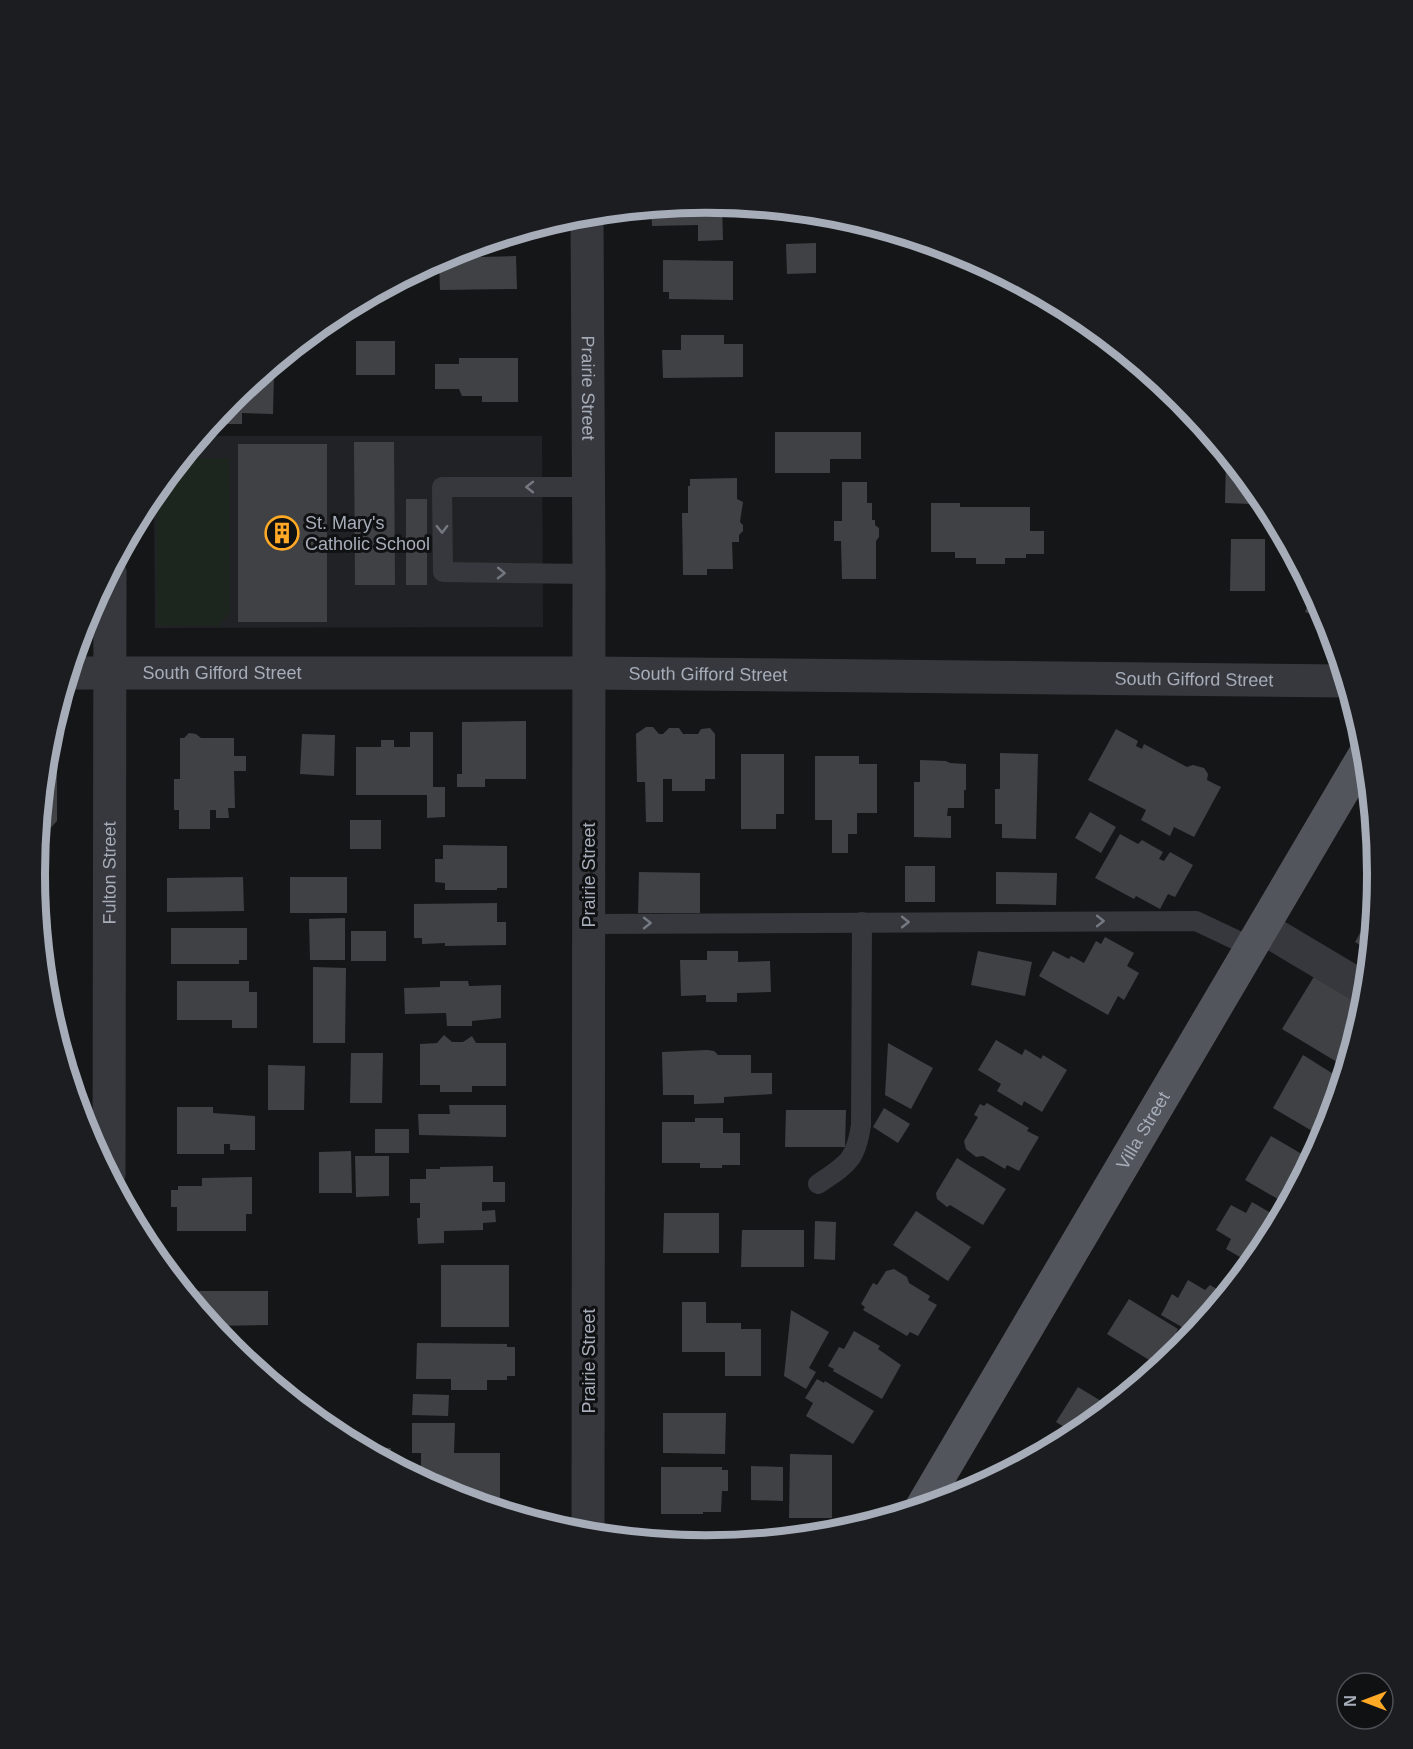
<svg xmlns="http://www.w3.org/2000/svg" width="1413" height="1749" viewBox="0 0 1413 1749" font-family="Helvetica,sans-serif">
<style>
.built{fill:#212225}
.green{fill:#1d261e}
.building{fill:#3f4145}
.lines{fill:none;stroke-linecap:round;stroke-linejoin:round}
.service{stroke:#36383d;stroke-width:20}
.minor{stroke:#36383d;stroke-width:33}
.primary{stroke:#52555c;stroke-width:33}
.oneway{stroke:#747881}
.labels{text-anchor:middle;stroke-width:6;stroke-linejoin:round;paint-order:stroke}
.street-label{font-size:18px;fill:#a6adb9;stroke:#101113}
.poi-label{font-size:18px;fill:#a6adb9;stroke:#101113;text-anchor:start}
.rim{fill:none;stroke:#a6adb9;stroke-width:8}
</style>
<rect width="100%" height="100%" fill="#151618"/>
<!-- built -->
<path class="built" d="M201 436H542L543 627 155 628 154 494Z"/>
<!-- green -->
<path class="green" d="M183 458H229L230 612 219 626H157V490Z"/>
<!-- building -->
<g class="building">
<path d="M707 203 722 204 723 240 698 241V225L652 226 651 208Z"/>
<path d="M792 211 816 213V215H792Z"/>
<path d="M816 243V273L787 274 786 244Z"/>
<path d="M516 256 517 289 440 290 439 259 442 258Z"/>
<path d="M663 260 733 261V300L669 299V292H663Z"/>
<path d="M423 268V278H404Z"/>
<path d="M681 335H724V344H743V377L663 378 662 350H681Z"/>
<rect x="356" y="341" width="39" height="34"/>
<path d="M459 358H518V402H482V396H462L459 389H435V364H459Z"/>
<path d="M263 373 274 374 273 414 242 413V424H211L232 399Z"/>
<path d="M775 432H861V459H830V473H775Z"/>
<path d="M354 442H394L395 585H355Z"/>
<rect x="238" y="444" width="89" height="178"/>
<path d="M1226 459H1231L1259 493H1251V504L1225 503Z"/>
<path d="M737 478V499L743 502 740 522 743 525V531L739 535V542H732L733 569H707V575H683L682 513H688V486H690V479Z"/>
<path d="M842 482H867V503H872V520H875V525L879 528V537L876 541V579H842L841 541H834V521H842Z"/>
<rect x="406" y="499" width="21" height="86"/>
<path d="M931 503H960V507H1030V531H1044V554H1026V558H1005V564H976V558H955V552H931Z"/>
<path d="M1231 539H1265V591H1230Z"/>
<path d="M1313 590 1328 620 1305 612Z"/>
<path d="M526 721V779H485V787H457V774H462V722Z"/>
<path d="M646 727H653L659 734H663L669 728H679L683 734H698L701 729 710 728 715 734V779H705V791H672V779H663V822H646L645 782H637L636 734Z"/>
<path d="M1116 729 1138 741 1136 746 1142 749 1144 744 1187 767 1193 765 1204 768 1208 774 1207 780 1221 787 1194 837 1174 827 1170 836 1141 820 1146 810 1088 780Z"/>
<path d="M410 732H433V787H445V817L427 818V795H356V747H381V740H394V747H410Z"/>
<path d="M50 733H57V821L46 833H39L47 743Z"/>
<path d="M189 733 196 734 201 738H234V756H246V771H234L235 808H228L229 818H216V810H210V829H179V810H174V779H180V738H184Z"/>
<path d="M302 734 335 735 334 776 300 774Z"/>
<path d="M1000 753 1038 754 1036 839 1002 838V824H995V789H1000Z"/>
<path d="M741 754H784V814H776V829H741Z"/>
<path d="M815 756H859V764H877V813H857V834H848V853H832V820H815Z"/>
<path d="M920 760 946 761 950 763 966 764V790H964V808H948L947 816H951V838L914 837V782H920Z"/>
<path d="M1090 812 1116 827 1101 853 1075 838Z"/>
<rect x="350" y="820" width="31" height="29"/>
<path d="M1120 834 1138 844 1142 840 1163 852 1159 859 1164 861 1170 852 1193 865 1175 897 1168 894 1160 909 1136 896 1134 899 1095 878Z"/>
<path d="M443 845 507 846V888H497V890H445V883L435 882V859H443Z"/>
<rect x="905" y="866" width="30" height="36"/>
<path d="M639 872 700 873V913H638Z"/>
<path d="M996 872 1057 873 1056 905 996 904Z"/>
<path d="M243 877 244 911 167 912V878Z"/>
<rect x="290" y="877" width="57" height="36"/>
<path d="M497 903V922H506V945L445 946V943L422 944V938H414V904Z"/>
<path d="M1373 910 1375 911 1371 955 1360 949 1362 946 1355 942Z"/>
<path d="M345 918V960H310L309 919Z"/>
<path d="M171 928H247V960H239V964H171Z"/>
<rect x="351" y="931" width="35" height="30"/>
<path d="M1105 937 1134 953 1127 966 1139 973 1124 1000 1118 996 1108 1015 1039 976 1053 951 1069 959 1071 956 1084 963 1096 941 1101 944Z"/>
<path d="M707 951H738V962L770 961 771 992 737 993V1002H706V995L681 996 680 960H707Z"/>
<path d="M978 951 1032 962 1025 996 971 985Z"/>
<path d="M313 967 346 968 345 1043H313Z"/>
<path d="M1315 975 1366 1006 1347 1068 1282 1029Z"/>
<path d="M177 981H249V992H257V1028H232V1020H177Z"/>
<path d="M440 981H468L469 986 501 985V1018L472 1021V1026H447L446 1013 405 1014 404 988 440 987Z"/>
<path d="M444 1035 452 1042H463L472 1036 476 1043H506V1086H472V1092H440V1085H420V1044L437 1043Z"/>
<path d="M996 1040 1022 1055 1025 1049 1041 1059 1043 1055 1067 1070 1042 1112 1024 1101 1022 1106 997 1091 1001 1084 978 1070Z"/>
<path d="M888 1043 933 1068 911 1109 885 1095Z"/>
<path d="M707 1050 714 1051 718 1055H751V1073H772V1094L724 1097V1103L694 1104V1095H663L662 1052Z"/>
<path d="M351 1053H383L382 1103H350Z"/>
<path d="M1303 1055 1343 1080 1324 1138 1273 1108Z"/>
<path d="M268 1065 305 1066 304 1110H268Z"/>
<path d="M987 1103 1029 1128 1027 1131 1039 1137 1019 1171 1007 1165 1005 1169 983 1156 976 1157 966 1149 964 1141 978 1117 974 1115 980 1104 984 1106Z"/>
<path d="M449 1105H506V1137L419 1135 418 1114H450Z"/>
<path d="M177 1107H213V1113L255 1116V1150H230V1144H224V1154H177Z"/>
<path d="M884 1108 910 1124 898 1143 873 1127Z"/>
<path d="M786 1110H846L845 1147H785Z"/>
<path d="M695 1118H723V1133H740V1165H722V1168H700V1163H662V1122H695Z"/>
<rect x="375" y="1129" width="34" height="24"/>
<path d="M1271 1136 1312 1160 1288 1205 1245 1180Z"/>
<path d="M351 1151 352 1193H319V1152Z"/>
<path d="M355 1156H389V1196L356 1197Z"/>
<path d="M957 1158 1006 1189 983 1225 950 1205 947 1207 937 1199 936 1193Z"/>
<path d="M493 1166V1182H505V1202H482V1211L495 1210 496 1222 483 1223V1230L444 1231V1243L418 1244 417 1218H420V1203H410V1179H426V1169H440V1167Z"/>
<path d="M252 1177V1214H246V1231H177V1207H171V1190H178V1186H202V1178Z"/>
<path d="M1252 1202 1281 1219 1265 1248 1252 1264 1226 1249 1231 1239 1216 1230 1231 1205 1246 1213Z"/>
<path d="M916 1211 971 1247 948 1281 893 1245Z"/>
<path d="M664 1213H719V1253H663Z"/>
<path d="M815 1221 836 1222 835 1260 814 1259Z"/>
<path d="M742 1230H804V1267H741Z"/>
<rect x="441" y="1265" width="68" height="62"/>
<path d="M894 1269 907 1277 909 1283 930 1296 928 1300 937 1305 918 1336 910 1332 907 1336 863 1310 865 1307 861 1304 873 1283 877 1285 886 1271Z"/>
<path d="M1188 1280 1205 1290 1210 1285 1227 1295 1194 1334 1161 1315 1172 1294 1178 1298Z"/>
<path d="M183 1291H268V1325L211 1326Z"/>
<path d="M1129 1299 1178 1329 1176 1333 1189 1341 1181 1350 1169 1360 1159 1354 1154 1363 1107 1334Z"/>
<path d="M682 1302H706V1323H741V1329H761V1376H725V1352H682Z"/>
<path d="M791 1310 829 1332 809 1368 816 1372 806 1389 784 1376Z"/>
<path d="M854 1331 880 1346 878 1349 901 1365 882 1399 833 1371 834 1369 828 1366 839 1347 844 1349Z"/>
<path d="M417 1343 507 1344V1347H515V1376H507V1380H487V1390H451V1379H416Z"/>
<path d="M242 1359H262V1375L251 1366Z"/>
<path d="M817 1379 824 1383 825 1381 874 1411 853 1444 806 1416 813 1403 805 1398Z"/>
<path d="M1078 1387 1111 1407 1077 1435 1056 1422Z"/>
<path d="M413 1394 449 1395 448 1416 412 1415Z"/>
<path d="M663 1413H726L725 1454 663 1453Z"/>
<path d="M412 1423H455L454 1453H500V1507L486 1506 471 1502V1497L458 1498 449 1495 421 1480V1453H412Z"/>
<path d="M1051 1439 1060 1444 1044 1453Z"/>
<path d="M359 1447 391 1448 390 1464Z"/>
<path d="M790 1454 832 1455V1518H789Z"/>
<path d="M751 1466 783 1467V1501L751 1500Z"/>
<path d="M661 1467H722V1470H728V1491H722L721 1512H703V1514H661Z"/>
</g>
<g class="lines">
<!-- service -->
<g class="service">
<path d="M588 487H442L443 572 589 574"/>
<path d="M589 924 1196 921 1251 947"/>
<path d="M818 1184C846 1165 856 1161 861 1125L862 922"/>
</g>
<!-- minor -->
<g class="minor">
<path id="s1" d="M587 214 589 574 588 1535"/>
<path id="s2" d="M69 673H589L1347 681"/>
<path d="M1263 928 1367 990"/>
<path id="s3" d="M109 1175 110 572"/>
</g>
<!-- primary -->
<path class="primary" id="s4" d="M921 1508 1366 752"/>
</g>
<!-- one-way arrows -->
<defs><path id="oneway-chevron" d="M-2-3.5L2.5 0L-2 3.5" fill="none" stroke-width="1.6" stroke-linecap="round" stroke-linejoin="round" transform="scale(1.5)"/></defs>
<g class="oneway">
<use href="#oneway-chevron" transform="translate(530 487) rotate(-180)"/>
<use href="#oneway-chevron" transform="translate(442 529) rotate(89)"/>
<use href="#oneway-chevron" transform="translate(501 573) rotate(1)"/>
<use href="#oneway-chevron" transform="translate(1100 921)"/>
<use href="#oneway-chevron" transform="translate(905 922)"/>
<use href="#oneway-chevron" transform="translate(647 923)"/>
</g>
<!-- icons -->
<defs>
<g id="building-ring" transform="scale(1.725)"><circle r="9.5" fill="#101113" stroke="#ffa926" stroke-width="1.5"/><path d="M-4-6H4V6H1V3H-1V6H-4ZM-2.5-4.3h1.7v1.8h-1.7ZM.8-4.3h1.7v1.8H.8ZM-2.5-1h1.7V.8h-1.7ZM.8-1h1.7V.8H.8Z" fill="#ffa926"/></g>
</defs>
<g fill-rule="evenodd">
<use href="#building-ring" x="282" y="533"/>
</g>
<g class="labels">
<!-- street labels -->
<g class="street-label">
<text dy="6" stroke="none"><textPath href="#s1" startOffset="174">Prairie Street</textPath></text>
<text dy="6" stroke="none"><textPath href="#s2" startOffset="153">South Gifford Street</textPath></text>
<text dy="6" stroke="none"><textPath href="#s2" startOffset="639">South Gifford Street</textPath></text>
<text dy="6" stroke="none"><textPath href="#s2" startOffset="1125">South Gifford Street</textPath></text>
<text dy="6" stroke="none"><textPath href="#s3" startOffset="302">Fulton Street</textPath></text>
<text transform="translate(589 875) rotate(-90)" y="6">Prairie Street</text>
<text dy="6" stroke="none"><textPath href="#s4" startOffset="438">Villa Street</textPath></text>
<text transform="translate(589 1361) rotate(-90)" y="6">Prairie Street</text>
</g>
<!-- poi labels -->
<g class="poi-label">
<text x="305" y="529">St. Mary's<tspan x="305" dy="21">Catholic School</tspan></text>
</g>
</g>
<!-- crop -->
<path d="M0 0H1413V1749H0ZM45 874a661 661 0 1 1 1322 0a661 661 0 1 1-1322 0Z" fill="#1c1d20" fill-rule="evenodd"/>
<path class="rim" d="M45 874a661 661 0 1 1 1322 0a661 661 0 1 1-1322 0Z"/>
<!-- north arrow -->
<g transform="translate(1365 1701) rotate(270)"><circle r="28" fill="#101113" stroke="#4c4f55" stroke-width="1.5"/>
<path d="M0-4.5L10 22L0 15L-10 22Z" fill="#ffa926"/>
<text y="-9" font-size="16" font-weight="bold" text-anchor="middle" fill="#a6adb9">N</text>
</g>
</svg>
